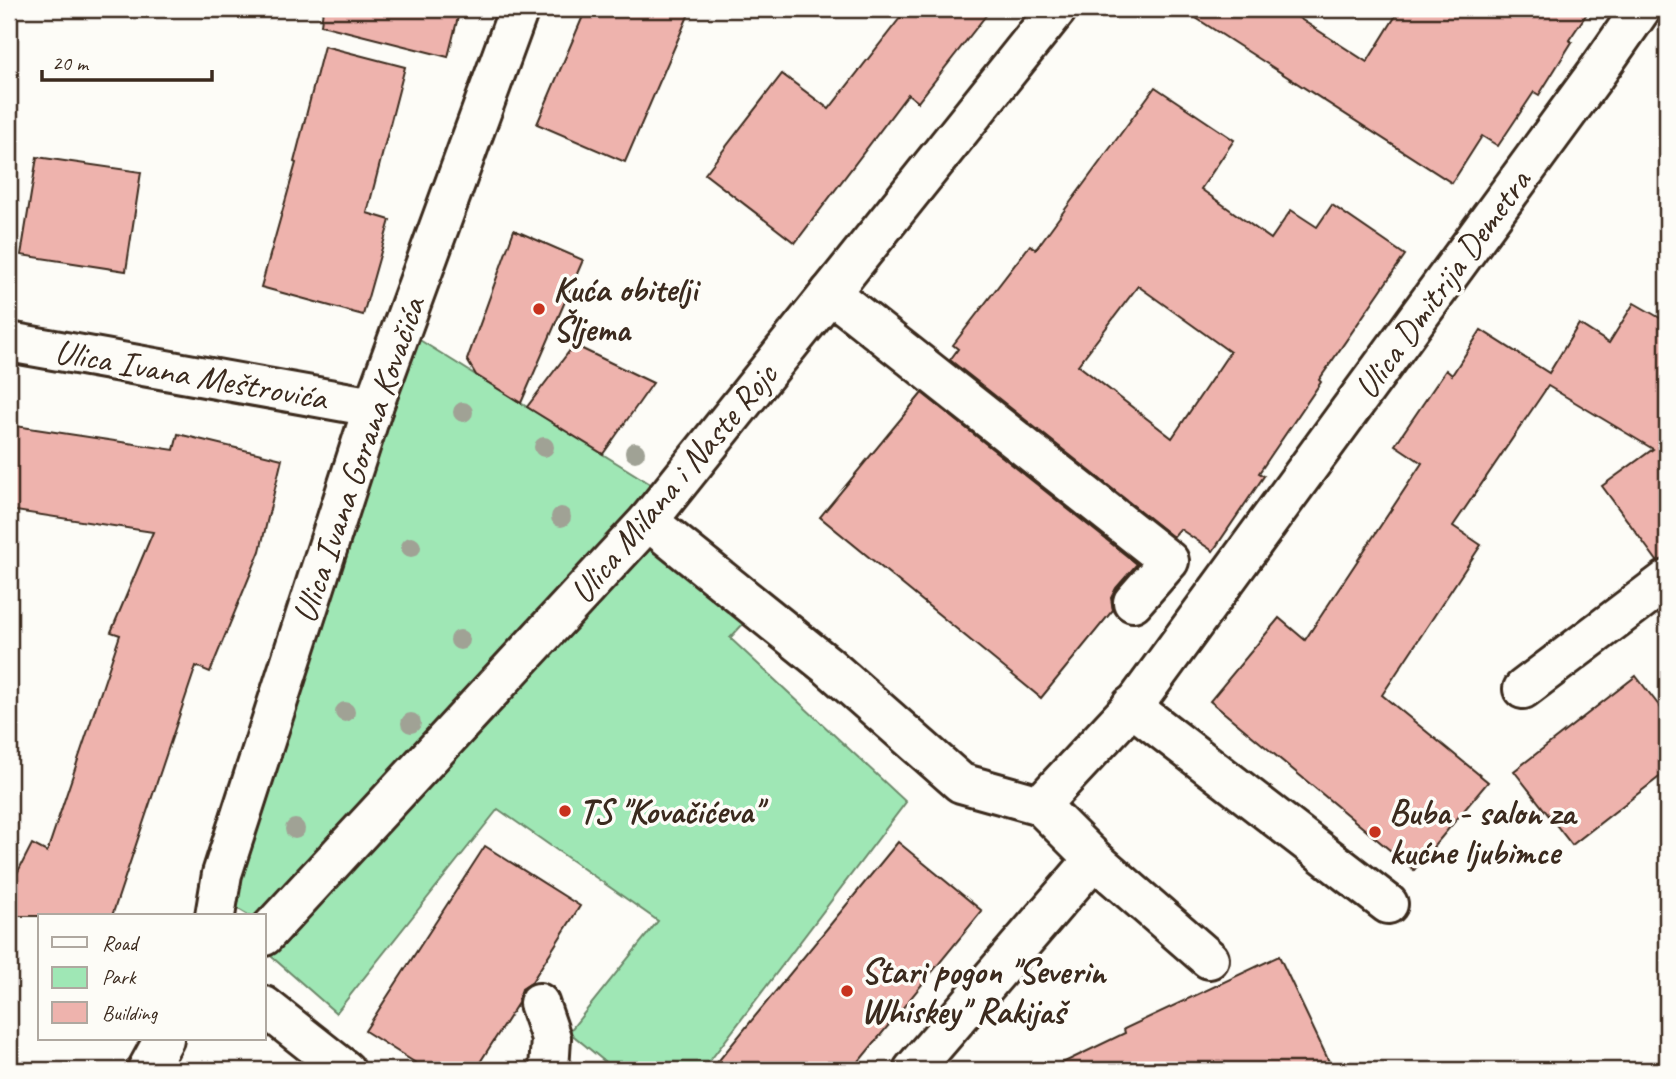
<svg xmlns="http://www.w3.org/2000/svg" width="1676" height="1079" viewBox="0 0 1676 1079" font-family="Caveat,sans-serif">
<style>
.green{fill:#9fe7b5;stroke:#6d886a;stroke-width:2}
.building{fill:#eeb3ad;stroke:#3b2a1e;stroke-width:2;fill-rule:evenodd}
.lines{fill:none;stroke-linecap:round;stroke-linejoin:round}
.minor-casing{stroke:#3b2a1e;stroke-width:44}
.minor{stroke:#fdfcf7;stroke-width:38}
.tree{fill:#a0a295}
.poi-dot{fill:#c8321e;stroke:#fdfcf7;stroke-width:2.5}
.labels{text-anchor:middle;stroke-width:7;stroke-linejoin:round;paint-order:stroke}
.street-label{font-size:35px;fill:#3b2a1e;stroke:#fdfcf7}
.poi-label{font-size:35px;font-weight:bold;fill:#3b2a1e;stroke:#fdfcf7;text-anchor:start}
</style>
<rect width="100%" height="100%" fill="#fdfcf7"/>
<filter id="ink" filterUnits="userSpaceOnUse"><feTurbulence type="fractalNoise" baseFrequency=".0143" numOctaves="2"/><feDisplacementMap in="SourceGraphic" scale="14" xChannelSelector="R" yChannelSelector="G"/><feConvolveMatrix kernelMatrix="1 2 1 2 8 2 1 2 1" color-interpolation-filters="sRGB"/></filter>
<g filter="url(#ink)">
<!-- green -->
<path class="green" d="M402 329 668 495 648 520 757 609 730 638 906 802 703 1070H615L569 1032 658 921 498 809 336 1013 264 950 283 915 250 916 227 902Z"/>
<!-- building -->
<g class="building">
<path d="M323 9H460L448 57 321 25Z"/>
<path d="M586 9H691L625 162 537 124Z"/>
<path d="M907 9H991L918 102 908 94 795 243 705 174 782 74 829 109Z"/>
<path d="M1182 9H1285L1367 62 1400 9H1590L1569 40 1572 42 1539 95 1534 92 1498 146 1482 136 1452 183Z"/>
<path d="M324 46 405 67 367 213 390 220 363 315 261 287 296 163 294 162Z"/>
<path d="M1155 87 1234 140 1201 189 1271 239 1291 210 1317 227 1332 205 1405 255 1319 380 1321 382 1259 473 1264 476 1213 551 1180 529 1173 537 950 360 958 349 953 345 1030 245 1036 249ZM1138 286 1230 352 1172 438 1078 365Z"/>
<path d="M37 157 141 172 126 271 21 255Z"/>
<path d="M514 230 583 260 521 403 476 375 467 360Z"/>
<path d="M1634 303 1667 322V559L1657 561 1602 486 1653 449 1548 386 1453 526 1481 545 1382 695 1488 782 1414 870 1210 701 1279 618 1305 640 1422 463 1395 445 1446 370 1452 375 1481 330 1549 373 1579 324 1609 343Z"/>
<path d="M574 345 653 383 603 454 527 407Z"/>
<path d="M922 393 1137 564 1116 588 1111 598 1113 610 1041 698 820 517Z"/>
<path d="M9 425 174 450 178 434 282 459 260 551 210 672 196 666 112 916H9V889L32 844 47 852 120 635 111 632 153 532 9 510Z"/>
<path d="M1636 676 1667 716V771L1572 845 1514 771Z"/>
<path d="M898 842 982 911 852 1070H711Z"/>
<path d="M485 846 580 906 531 983 522 989 518 1003 475 1070H427L365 1031Z"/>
<path d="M1279 956 1333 1070H1048L1125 1033 1124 1029Z"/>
</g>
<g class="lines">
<!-- minor casing -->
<g class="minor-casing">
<g id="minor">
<path d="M830 293 1169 561 1133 602"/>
<path d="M9 342 373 407"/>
<path d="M648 521 827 665 961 783 1040 805 1138 700 1595 75 1641 9"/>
<path d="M1523 689 1667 580"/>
<path d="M1131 706 1388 904"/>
<path d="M1094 859 1209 959"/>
<path d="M215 916 222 874 373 407 519 9"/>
<path d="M264 936 648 521 1057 9"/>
<path d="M539 1003 551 1038 549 1070"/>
<path d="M264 1006 345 1070"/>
<path d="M147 1070 164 1039"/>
<path d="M913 1070 1094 859 1040 805"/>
</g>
</g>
<!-- minor -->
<use href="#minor" class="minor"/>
</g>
<!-- trees -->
<g class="tree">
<circle cx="463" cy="412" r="10"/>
<circle cx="544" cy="447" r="10"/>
<circle cx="635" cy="452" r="10"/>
<circle cx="561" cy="517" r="10"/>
<circle cx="411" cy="547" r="10"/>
<circle cx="460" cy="640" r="10"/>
<circle cx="345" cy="712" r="10"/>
<circle cx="411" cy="723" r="10"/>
<circle cx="295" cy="829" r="10"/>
</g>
</g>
<!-- markers -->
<g class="poi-dot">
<circle cx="539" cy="309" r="7"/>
<circle cx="565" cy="811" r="7"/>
<circle cx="1375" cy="832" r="7"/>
<circle cx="847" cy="991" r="7"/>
</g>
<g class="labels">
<!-- street labels -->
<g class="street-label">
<text transform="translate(1442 284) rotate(-54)" y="12">Ulica Dmitrija Demetra</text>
<text transform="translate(191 374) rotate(10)" y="12">Ulica Ivana Meštrovića</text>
<text transform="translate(358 460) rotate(-71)" y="12">Ulica Ivana Gorana Kovačića</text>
<text transform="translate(673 483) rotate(-50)" y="12">Ulica Milana i Naste Rojc</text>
</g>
<!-- poi labels -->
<g class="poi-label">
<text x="553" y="301">Kuća obitelji<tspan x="553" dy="40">Šljema</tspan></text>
<text x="579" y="823">TS "Kovačićeva"</text>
<text x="1389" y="824">Buba - salon za<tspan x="1389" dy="40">kućne ljubimce</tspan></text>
<text x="861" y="983">Stari pogon "Severin<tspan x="861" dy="40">Whiskey" Rakijaš</tspan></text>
</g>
</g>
<!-- margin -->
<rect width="1676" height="1079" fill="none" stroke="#fdfcf7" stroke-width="35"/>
<rect x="18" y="18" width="1641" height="1044" fill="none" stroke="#3b2a1e" stroke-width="2.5" filter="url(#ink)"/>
<!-- legend -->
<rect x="38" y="914" width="228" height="126" fill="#fdfcf7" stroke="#afa8a0" stroke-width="2"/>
<rect x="52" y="937" width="35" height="10" fill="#fdfcf7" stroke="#afa8a0" stroke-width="2"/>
<text x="102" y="950" font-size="21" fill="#3b2a1e">Road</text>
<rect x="52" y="967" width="35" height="21" fill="#9fe7b5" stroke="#afa8a0" stroke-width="2"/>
<text x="102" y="984" font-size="21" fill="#3b2a1e">Park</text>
<rect x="52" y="1002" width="35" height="21" fill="#eeb3ad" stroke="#afa8a0" stroke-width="2"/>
<text x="102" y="1020" font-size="21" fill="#3b2a1e">Building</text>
<!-- scale -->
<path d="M42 70v10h170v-10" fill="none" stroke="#3b2a1e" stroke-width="3.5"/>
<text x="52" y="70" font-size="21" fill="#3b2a1e" stroke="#fdfcf7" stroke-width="5" paint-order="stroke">20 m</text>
</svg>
